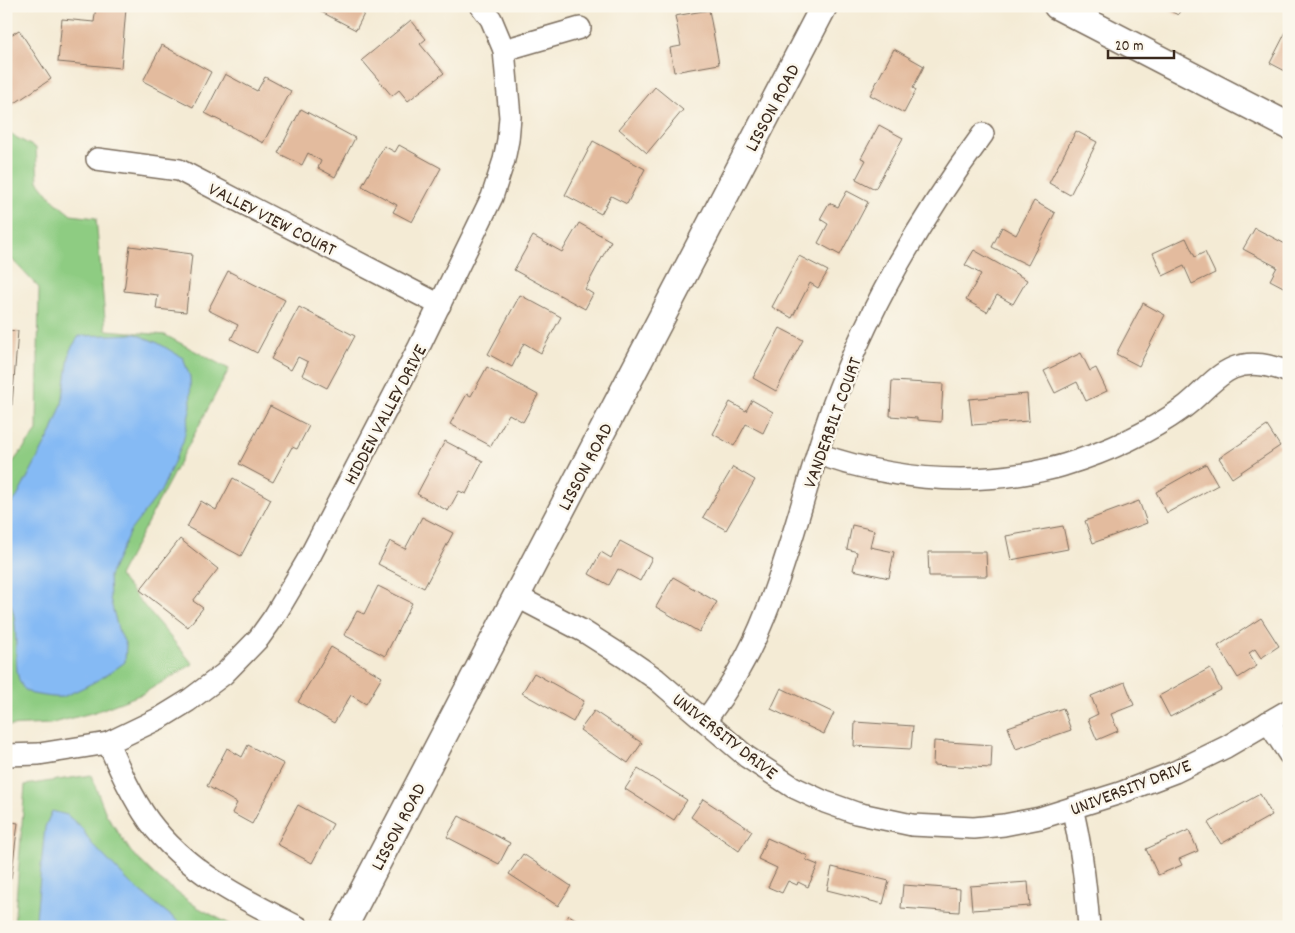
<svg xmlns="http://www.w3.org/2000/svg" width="1295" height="933" viewBox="0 0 1295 933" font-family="Dekko,sans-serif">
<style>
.green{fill:#8ecc82;stroke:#647b50}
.water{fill:#85baf4;stroke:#607289}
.building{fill:#e3bb9e}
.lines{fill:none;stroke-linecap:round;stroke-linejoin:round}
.minor-casing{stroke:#7c6e5e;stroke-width:24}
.tertiary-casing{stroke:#7c6e5e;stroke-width:29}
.minor{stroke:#fff;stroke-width:21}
.tertiary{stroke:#fff;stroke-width:26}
.labels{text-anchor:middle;stroke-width:5;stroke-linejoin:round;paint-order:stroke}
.street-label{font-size:19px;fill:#3b2a1e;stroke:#fbf7ec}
</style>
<rect width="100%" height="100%" fill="#fbf7ec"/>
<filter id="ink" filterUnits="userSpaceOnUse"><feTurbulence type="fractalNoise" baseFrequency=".02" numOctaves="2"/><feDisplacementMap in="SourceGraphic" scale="10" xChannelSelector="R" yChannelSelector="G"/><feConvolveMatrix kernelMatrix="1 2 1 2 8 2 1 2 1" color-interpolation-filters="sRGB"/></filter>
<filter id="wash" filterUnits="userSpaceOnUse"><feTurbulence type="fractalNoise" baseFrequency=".0096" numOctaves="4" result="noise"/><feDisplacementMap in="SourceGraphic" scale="20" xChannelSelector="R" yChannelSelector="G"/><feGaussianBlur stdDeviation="1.12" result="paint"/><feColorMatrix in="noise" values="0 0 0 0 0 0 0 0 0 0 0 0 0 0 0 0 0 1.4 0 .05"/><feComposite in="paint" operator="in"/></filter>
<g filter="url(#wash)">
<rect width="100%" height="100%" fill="#f4ebd5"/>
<!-- green -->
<g class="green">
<path d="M6 132 36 148 38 181 54 201 71 215 96 218 106 330 165 335 229 369 119 576 193 664 142 694 95 712 50 724 6 726V471L37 431 39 288 6 253Z"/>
<path d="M91 775 106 814 131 852 160 880 197 907 235 927H14L25 785Z"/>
</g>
<!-- water -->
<g class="water">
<path d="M136 334 158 343 183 358 190 377 191 406 183 442 161 491 130 531 109 576 110 598 118 629 126 645 125 662C108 675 95 682 76 691 71 693 66 696 62 697 55 698 46 696 38 695 0 692 28 626 6 595V510L17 497 52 431 62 404 70 350 79 336Z"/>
<path d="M52 811 67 815 82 828 91 843 131 884 185 927H35L45 827Z"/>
</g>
<g id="blocks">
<!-- building -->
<g class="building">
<path d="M96 6 126 8 121 68 58 62 62 19 94 22Z"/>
<path d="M310 6H368L356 30Z"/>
<path d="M1161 6H1182L1178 15Z"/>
<path d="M709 10 719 64 674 72 670 48 681 46 675 16Z"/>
<path d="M411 20 426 39 420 44 444 73 408 101 399 90 392 96 362 60Z"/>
<path d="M1289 26V73L1270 63Z"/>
<path d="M19 30 51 79 6 109V38Z"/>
<path d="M162 45 211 72 193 107 143 81Z"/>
<path d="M894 49 924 66 913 88 916 90 904 113 870 95Z"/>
<path d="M225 74 257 91 265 77 291 91 263 143 205 113Z"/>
<path d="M655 87 683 110 647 153 619 129Z"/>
<path d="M301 109 355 138 335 177 318 168 321 161 308 153 302 165 278 153Z"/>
<path d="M879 125 903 138 875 189 856 179 866 160 861 158Z"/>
<path d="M1076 131 1097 142 1070 195 1049 183Z"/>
<path d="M593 141 645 169 627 204 611 196 601 214 565 195Z"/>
<path d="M399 145 441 168 412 222 393 212 397 205 362 186 384 146 395 152Z"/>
<path d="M847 191 868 202 840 255 818 243 828 224 820 219 829 203 838 207Z"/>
<path d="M1034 201 1055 213 1028 265 992 247 1002 227 1016 235Z"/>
<path d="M579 223 611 241 585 289 593 294 585 309 514 270 533 236 562 252Z"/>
<path d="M1255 228 1289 246V290L1270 280 1277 267 1243 249Z"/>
<path d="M1186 238 1195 257 1205 252 1215 273 1192 284 1184 266 1163 276 1153 253Z"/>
<path d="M130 246 192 254 186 312 156 309 158 295 124 291Z"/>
<path d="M974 250 1027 280 1013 304 997 295 987 312 966 300 981 274 965 265Z"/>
<path d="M799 256 828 271 818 288 810 283 792 318 772 307Z"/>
<path d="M228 271 285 300 257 353 231 339 238 325 208 310Z"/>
<path d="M520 295 561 317 541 353 524 343 512 367 488 354Z"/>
<path d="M1143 303 1165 315 1139 366 1116 354Z"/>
<path d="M299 307 355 336 327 388 302 375 308 362 298 357 291 370 271 359Z"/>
<path d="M780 328 803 340 776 391 753 378Z"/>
<path d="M6 330 18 331 12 405H6Z"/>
<path d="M1081 353 1090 371 1096 368 1107 391 1086 401 1077 382 1055 393 1044 371Z"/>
<path d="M487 367 538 395 523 422 509 414 491 446 450 424 467 394 471 396Z"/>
<path d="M892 381 943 384 941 422 917 420V418L890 416Z"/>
<path d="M1027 394 1029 421 972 425 969 399Z"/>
<path d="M752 400 773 412 763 433 746 424 734 446 713 434 730 402 746 411Z"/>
<path d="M270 406 309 426 297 449 292 447 273 482 239 464Z"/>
<path d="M1267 426 1280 446 1232 478 1219 458Z"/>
<path d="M445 441 483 461 466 494 459 491 448 511 417 494Z"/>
<path d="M1206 464 1218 485 1167 513 1156 492Z"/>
<path d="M733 467 755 480 726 530 703 517Z"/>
<path d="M233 478 271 499 241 556 187 527 201 501 216 510Z"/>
<path d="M1139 501 1147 523 1093 543 1085 521Z"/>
<path d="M422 517 453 533 424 588 378 564 390 541 405 549Z"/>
<path d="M852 525 874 530 870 547 894 552 889 578 853 570 857 552 847 549Z"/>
<path d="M1063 526 1068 549 1011 560 1006 536Z"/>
<path d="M180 539 218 569 193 601 203 608 188 627 140 590Z"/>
<path d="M620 541 652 558 640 581 618 569 609 585 589 574 601 552 611 558Z"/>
<path d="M928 552H986L987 576H929Z"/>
<path d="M673 577 717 602 699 632 656 607Z"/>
<path d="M378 586 412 603 385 656 344 635 357 611 364 614Z"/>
<path d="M1261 618 1279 646 1261 658 1255 649 1249 653 1257 666 1238 678 1218 646Z"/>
<path d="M331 647 382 677 366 704 351 695 334 723 298 702Z"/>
<path d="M1210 668 1221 690 1170 717 1159 696Z"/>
<path d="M534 673 584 701 573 722 522 693Z"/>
<path d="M1125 682 1134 705 1111 714 1118 731 1097 740 1088 719 1098 714 1091 696Z"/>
<path d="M781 688 834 713 824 734 771 709Z"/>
<path d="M1063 708 1071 730 1016 749 1008 727Z"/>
<path d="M594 711 642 743 628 763 580 730Z"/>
<path d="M855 722 913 726 911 749 854 746Z"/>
<path d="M934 741 992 745 991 768 933 765Z"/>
<path d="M248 745 284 764 252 824 232 813 237 803 207 786 227 748 242 757Z"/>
<path d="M638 769 687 800 674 820 625 789Z"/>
<path d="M1260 794 1272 815 1221 844 1208 823Z"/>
<path d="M703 799 752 831 739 851 691 817Z"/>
<path d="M298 805 333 824 312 863 277 844Z"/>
<path d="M459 816 510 843 499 864 447 837Z"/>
<path d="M6 821 18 823 11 879H6Z"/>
<path d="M1189 830 1198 851 1179 859 1182 865 1158 875 1146 849Z"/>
<path d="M767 838 808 856 806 860 818 865 808 887 798 882 797 885 788 881 782 893 768 887 777 868 758 859Z"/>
<path d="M523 854 571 886 558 906 509 874Z"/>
<path d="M832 867 889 881 883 904 827 890Z"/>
<path d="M1028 882 1030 906 972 910 970 886Z"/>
<path d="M903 885 960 889 959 912 901 908Z"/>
<path d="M569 915 588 927H562Z"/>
</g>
</g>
</g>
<g filter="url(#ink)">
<use href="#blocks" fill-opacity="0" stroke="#7c6e5e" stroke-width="1"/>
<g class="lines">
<!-- minor casing -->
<g class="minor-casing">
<g id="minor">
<path d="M504 50 580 28"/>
<path d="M97 159 179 170 440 305"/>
<path d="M818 454C887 478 962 486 1035 472 1044 470 1055 468 1064 465 1107 452 1147 434 1183 408 1200 396 1214 376 1233 368 1252 360 1271 366 1289 372"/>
<path d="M516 596 583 631 627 659 656 679 747 757 793 787 825 802 856 813 912 825 974 828 1004 825 1040 818 1120 793 1175 772 1226 747 1289 710"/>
<path d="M705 721C730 688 751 652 766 613 793 546 808 476 832 408 867 310 921 218 983 134"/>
<path d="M1268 722 1289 754"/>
<path d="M108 743C120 770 132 797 149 821 187 872 243 899 298 927"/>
<path d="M6 755 39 754 108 743 162 717 188 701 224 674 259 638 274 617 310 556 419 347 492 197 504 160 508 140 510 117 504 50 491 19 481 6"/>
<path d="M1072 808C1082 847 1086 887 1089 927"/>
</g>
</g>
<!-- tertiary casing -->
<g class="tertiary-casing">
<g id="tertiary">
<path d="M1057 6 1289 126"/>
<path d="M344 927 824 6"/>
</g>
</g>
<!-- minor -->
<use href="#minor" class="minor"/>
<!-- tertiary -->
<use href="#tertiary" class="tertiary"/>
</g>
</g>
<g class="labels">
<!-- street labels -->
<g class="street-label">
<text transform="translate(771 107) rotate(-62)" y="7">LISSON ROAD</text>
<text transform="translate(273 218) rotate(27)" y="7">VALLEY VIEW COURT</text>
<text transform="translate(384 414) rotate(-62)" y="7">HIDDEN VALLEY DRIVE</text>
<text transform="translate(831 422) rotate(-70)" y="7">VANDERBILT COURT</text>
<text transform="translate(584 466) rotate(-62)" y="7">LISSON ROAD</text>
<text transform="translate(726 735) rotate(38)" y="7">UNIVERSITY DRIVE</text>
<text transform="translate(1130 786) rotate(-21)" y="7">UNIVERSITY DRIVE</text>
<text transform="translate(397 826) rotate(-62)" y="7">LISSON ROAD</text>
</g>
</g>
<!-- margin -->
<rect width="1295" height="933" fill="none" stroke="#fbf7ec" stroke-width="25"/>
<!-- scale -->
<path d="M1108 50v8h66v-8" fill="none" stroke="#3b2a1e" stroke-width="2.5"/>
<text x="1115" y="50" font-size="15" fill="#3b2a1e" stroke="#fbf7ec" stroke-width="4" paint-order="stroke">20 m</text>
</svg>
